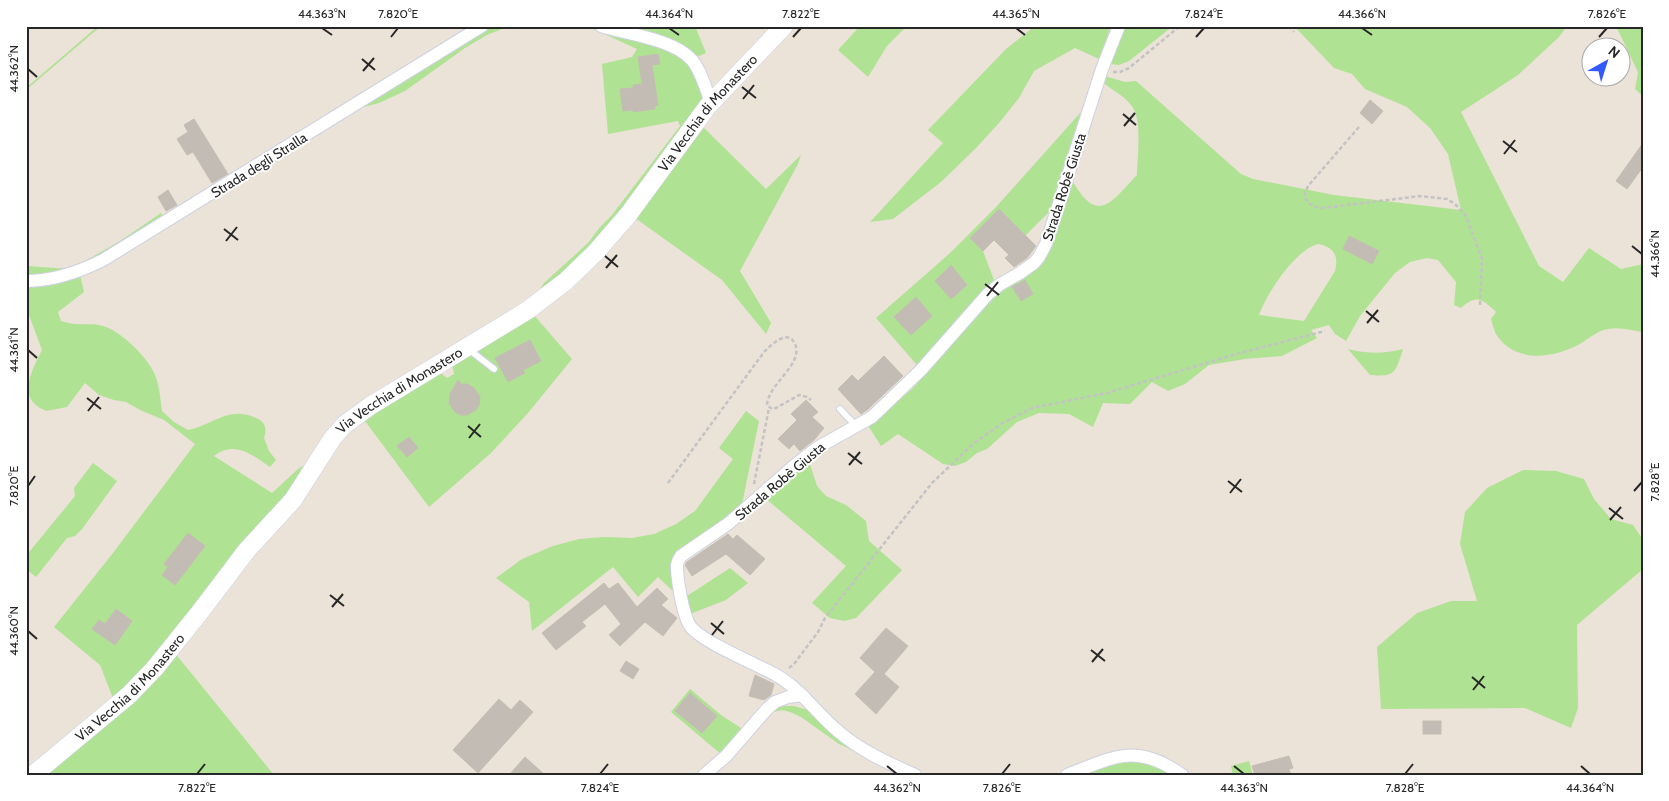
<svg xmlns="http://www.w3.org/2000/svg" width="1669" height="801" viewBox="0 0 1669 801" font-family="Cabin,sans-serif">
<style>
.green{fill:#afe393;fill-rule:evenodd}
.building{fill:#c2bcb5;stroke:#c5beb2}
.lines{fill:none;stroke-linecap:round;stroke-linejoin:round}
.lane-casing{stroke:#ced1e1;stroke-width:8}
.street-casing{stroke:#ced1e1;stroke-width:14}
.secondary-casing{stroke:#ced1e1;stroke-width:19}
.path{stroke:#c3c3c3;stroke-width:2.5;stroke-dasharray:4 2.5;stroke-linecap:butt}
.lane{stroke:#fff;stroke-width:6}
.street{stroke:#fff;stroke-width:12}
.secondary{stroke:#fff;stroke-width:18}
.ticks{fill:none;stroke:#272727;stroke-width:2}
.labels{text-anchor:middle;stroke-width:4;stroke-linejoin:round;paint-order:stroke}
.street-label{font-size:14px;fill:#272727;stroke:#fff}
.neatline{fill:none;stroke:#272727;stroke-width:2}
.ticks-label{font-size:12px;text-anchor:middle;fill:#272727}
</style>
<rect width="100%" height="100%" fill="#ebe2d8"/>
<!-- green -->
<g class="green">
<path d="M98 26H101L26 90V88Z"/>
<path d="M490 26H509L487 35 465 48 405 91 379 103 360 108Z"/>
<path d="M587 26H594L663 46 688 60 704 97 702 104 606 231 532 302 544 283 588 243 600 227 612 215 680 126 678 121 608 134 602 64 632 57 637 49Z"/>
<path d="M610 26H695L706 53 694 58Z"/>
<path d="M860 26H907L887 46 868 77 838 50Z"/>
<path d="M1035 26H1111L1099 59 1075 48 1034 71 1019 98 999 123 976 148 941 182 893 219 870 222 943 143 928 130 1006 49Z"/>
<path d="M1125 26H1173L1129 61 1119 65 1109 64Z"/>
<path d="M1294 26H1567L1559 37 1518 75 1461 112 1539 266 1563 282 1589 248 1621 269 1643 264V332C1630 330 1614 325 1601 331 1593 334 1586 341 1578 345 1553 358 1517 363 1498 337 1494 332 1493 325 1491 319L1496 312C1482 299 1477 294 1461 308L1454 305 1456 282 1438 260 1427 258 1410 262 1395 273 1360 316 1346 341 1335 334 1329 325 1311 330 1317 338 1282 356 1245 359 1209 365 1185 384 1168 391 1152 382 1130 404 1103 403 1093 427 1069 414 1039 413 1017 422 987 449 977 453 966 462 955 466 943 464 898 434 881 446 869 427 914 387 983 309 999 293 1045 258 1049 252 1072 180C1098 226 1111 202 1137 175 1137 156 1143 119 1131 105 1124 96 1113 90 1103 83L1105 76 1125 82 1136 81 1241 174 1253 179 1334 195 1461 210 1448 154 1430 128 1407 107 1365 89 1352 74 1334 68ZM1318 244C1334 247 1339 256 1335 271L1304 321 1259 315C1267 293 1295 250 1318 244Z"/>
<path d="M1616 26H1643V96L1635 89 1638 72Z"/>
<path d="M1081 112 1049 212 1025 236 970 238 983 251 994 280 917 365 876 318 949 254 996 207Z"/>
<path d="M701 125 766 189 801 155 798 164 740 271 771 323 766 334 722 280 635 218Z"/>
<path d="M161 213 164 218C122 244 79 277 26 277V266L71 269 120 241Z"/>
<path d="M80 275 84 292 58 312 61 321C66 322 71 324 76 324 86 325 93 323 103 326 121 331 147 357 154 373 160 385 160 399 162 411L174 422 188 430C213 425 229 405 256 418 266 422 267 429 264 438L269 451 276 460 270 467C252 455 235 440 214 456L272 493 298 469 303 466 307 469 208 593 202 594 194 604 197 609 114 701 100 665 54 627 113 553 195 444 164 420 140 410 126 402 114 400 99 395 85 383 67 407 46 411C43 409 39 408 36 405 19 392 35 364 42 350L29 315H26V285Z"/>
<path d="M533 314 572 359 528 413 491 453 429 507 362 417 438 371 447 378 454 374 452 363Z"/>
<path d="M1348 349C1368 354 1383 354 1403 349 1395 373 1396 377 1370 375Z"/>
<path d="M746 411 759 421 742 504 727 517 685 546 676 594 658 577 638 597 613 567 532 631 529 602 496 578 522 559 553 546 579 539 604 537 632 538 654 534 676 524 695 511 733 459 719 448Z"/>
<path d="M809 461 817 486 826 496 846 505 866 521 869 541 902 570 856 618 844 621 830 618 812 603 846 566 765 498Z"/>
<path d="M93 463 117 481 82 529 75 536 67 538 36 577 26 569V556L75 496 74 488Z"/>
<path d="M1523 470 1556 471 1584 479 1594 499 1611 519 1633 525 1643 540V569L1577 625 1578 708 1571 728 1525 708 1381 709 1377 647 1417 613 1451 601H1477L1460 544 1465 512 1487 488Z"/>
<path d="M730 568 748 583 726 600 690 614 687 596Z"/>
<path d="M174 652 274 775H42Z"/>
<path d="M690 689 721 715 744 730 722 755 671 712Z"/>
<path d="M784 706H794L808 710 865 756 839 744 801 717 790 712 782 710 768 713 774 708Z"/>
<path d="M1120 761 1144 762 1173 775H1083Z"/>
<path d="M1249 761 1253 775H1233L1231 766Z"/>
</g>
<!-- building -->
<g class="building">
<path d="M658 54 660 64 652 65 658 105 655 106V109L633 112V110L623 111 620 89 633 88V85L642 84 638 57Z"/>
<path d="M1370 100 1383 111 1372 124 1360 113Z"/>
<path d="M194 119 228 174 212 183 193 152 187 155 177 139 188 132 184 125Z"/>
<path d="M1643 143V167L1627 189 1616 181Z"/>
<path d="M168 190 177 205 166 211 158 197Z"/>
<path d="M999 209 1036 246 1027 258 1014 267 1005 258 1009 255 994 240 983 251 970 238Z"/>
<path d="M1349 236 1379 251 1372 264 1343 249Z"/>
<path d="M951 265 967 285 951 299 935 281Z"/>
<path d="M1025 280 1033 294 1021 301 1012 287Z"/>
<path d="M916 297 932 316 911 335 894 317Z"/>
<path d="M530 340 541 361 523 370 525 373 508 382 495 358Z"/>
<path d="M884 356 903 376 867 410 861 414 838 389 852 375 858 381Z"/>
<path d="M458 380 461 384H467L474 388 480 397 479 405 476 410 467 415H461L455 412 449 403 450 394Z"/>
<path d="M806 400 818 412 812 417 824 428 814 440 800 451 794 444 789 449 778 439 797 420 791 414Z"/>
<path d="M409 437 418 448 407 457 397 446Z"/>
<path d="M188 533 205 546 175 585 162 575 168 567 164 564Z"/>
<path d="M728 534 733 539 737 535 765 559 750 575 726 554 692 576 685 565 687 562Z"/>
<path d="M604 583 609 589 618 583 637 607 657 588 668 599 661 605 677 618 663 636 645 622 620 646 609 635 621 624 605 604 582 622 586 626 556 650 542 633Z"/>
<path d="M116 609 132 621 115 645 92 629 99 620 105 624Z"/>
<path d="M886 628 908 646 884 674 899 687 876 714 855 694 875 672 860 658Z"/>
<path d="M626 661 639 669 633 679 620 671Z"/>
<path d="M755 675 774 684 771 695 764 700 749 696Z"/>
<path d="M690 693 717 716 702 733 675 711Z"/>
<path d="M499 699 511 710 520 700 533 712 478 773 453 750Z"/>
<rect x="1423" y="721" width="18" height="13"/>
<path d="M1289 756 1293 768 1289 769 1291 775H1255L1252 766Z"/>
<path d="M525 757 545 775H509Z"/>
</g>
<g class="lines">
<!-- lane casing -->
<g class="lane-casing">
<g id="lane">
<path d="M467 348 494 369"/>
<path d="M840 409 857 427"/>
</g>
</g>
<!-- street casing -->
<g class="street-casing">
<g id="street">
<path d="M601 26C627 34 673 39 692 60 701 71 706 89 711 103"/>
<path d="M26 281C54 281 79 272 103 260L482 26"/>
<path d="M704 775 726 756 767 709 775 702 788 697 802 695"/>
<path d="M915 775C888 763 861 751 839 732 817 714 801 689 776 675 756 664 702 642 690 626 683 615 677 580 677 566 677 562 679 559 681 556L729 523 794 466 817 448 872 417 921 370 988 294 999 285 1020 273 1034 263 1039 257 1046 244 1102 69 1119 26"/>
<path d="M1067 775C1114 757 1136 742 1182 775"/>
</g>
</g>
<!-- secondary casing -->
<g class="secondary-casing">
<g id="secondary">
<path id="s1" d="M33 775 129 695 155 668 200 612 247 550 293 500 332 439 344 425 370 406 528 310 566 281 596 252 628 215 708 106 784 26"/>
</g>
</g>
<!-- path -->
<g class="path">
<path d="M1289 26 1294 32"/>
<path d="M1113 72H1120L1129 68 1180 26"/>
<path d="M1359 127 1308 186 1304 196C1308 204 1314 208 1323 208L1420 196 1447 199 1455 204 1466 216 1482 259 1480 305"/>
<path d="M668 483 764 352C771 345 788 328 795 344 804 364 768 384 767 405L772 409 776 408 799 395 807 397 811 400"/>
<path d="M754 484 769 408"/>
<path d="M789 668 794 664 818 632 825 618 932 483 973 444 1001 424 1032 408 1107 393 1236 354 1325 331"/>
</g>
<!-- lane -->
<use href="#lane" class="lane"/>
<!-- street -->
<use href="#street" class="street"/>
<!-- secondary -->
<use href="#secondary" class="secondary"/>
</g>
<!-- ticks -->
<path class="ticks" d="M322 28 332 35M669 28 679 35M1016 28 1025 35M1362 28 1372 35M391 37 398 28M793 37 801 28M1196 37 1204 28M1599 37 1607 28M362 59 375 70M28 69 37 77M363 71 374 58M742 87 756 98M743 99 754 85M1123 114 1136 125M1124 126 1135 113M1503 141 1517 152M1504 154 1515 140M224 229 238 240M226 241 237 227M1632 246 1642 254M605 256 618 267M606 268 617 255M985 284 999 295M987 296 998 282M1366 311 1379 322M1367 323 1378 310M28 350 37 358M87 398 101 409M88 411 99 397M468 426 481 437M469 438 480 424M848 453 862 464M849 465 860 452M1228 481 1242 492M28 486 35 476M1634 491 1642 482M1230 493 1241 479M1609 508 1623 519M1610 520 1621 507M330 595 344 606M332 607 343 594M711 623 724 634M28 631 37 639M712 635 723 621M1091 650 1105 661M1092 662 1103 649M1472 677 1485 688M1473 690 1484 676M887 766 897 774M1234 766 1244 774M1581 766 1590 774M197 774 205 764M600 774 608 764M1002 774 1010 764M1405 774 1413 764"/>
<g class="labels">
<!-- street labels -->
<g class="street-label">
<text dy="5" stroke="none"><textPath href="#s1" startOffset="956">Via Vecchia di Monastero</textPath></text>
<text transform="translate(259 165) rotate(-32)" y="5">Strada degli Stralla</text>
<text transform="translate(1064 187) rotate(-72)" y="5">Strada Robè Giusta</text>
<text dy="5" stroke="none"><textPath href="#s1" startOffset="536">Via Vecchia di Monastero</textPath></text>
<text transform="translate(780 481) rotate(-40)" y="5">Strada Robè Giusta</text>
<text dy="5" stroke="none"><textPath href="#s1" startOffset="131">Via Vecchia di Monastero</textPath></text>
</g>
</g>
<!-- border -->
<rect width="1669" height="801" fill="none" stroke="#ffffff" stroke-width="55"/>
<!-- north arrow -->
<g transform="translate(1606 62) rotate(39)"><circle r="24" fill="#ffffff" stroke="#a9a9a9"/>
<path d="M0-4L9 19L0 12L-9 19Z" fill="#335bfc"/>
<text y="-8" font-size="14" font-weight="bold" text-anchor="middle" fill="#272727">N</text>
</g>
<rect x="28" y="28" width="1614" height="746" class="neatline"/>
<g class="ticks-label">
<text x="322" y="18">44.363°N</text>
<text x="398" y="18">7.820°E</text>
<text x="669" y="18">44.364°N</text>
<text x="801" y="18">7.822°E</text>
<text x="1016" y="18">44.365°N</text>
<text x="1204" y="18">7.824°E</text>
<text x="1362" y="18">44.366°N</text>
<text x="1607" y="18">7.826°E</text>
<text transform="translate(14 69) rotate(-90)" y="4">44.362°N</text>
<text transform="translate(1655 254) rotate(-90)" y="4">44.366°N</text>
<text transform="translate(14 350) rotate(-90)" y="4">44.361°N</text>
<text transform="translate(1655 482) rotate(-90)" y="4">7.828°E</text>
<text transform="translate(14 486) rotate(-90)" y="4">7.820°E</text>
<text transform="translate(14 631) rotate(-90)" y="4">44.360°N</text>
<text x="197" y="792">7.822°E</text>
<text x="600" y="792">7.824°E</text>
<text x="897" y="792">44.362°N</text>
<text x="1002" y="792">7.826°E</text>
<text x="1244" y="792">44.363°N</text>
<text x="1405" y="792">7.828°E</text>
<text x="1590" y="792">44.364°N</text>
</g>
</svg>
